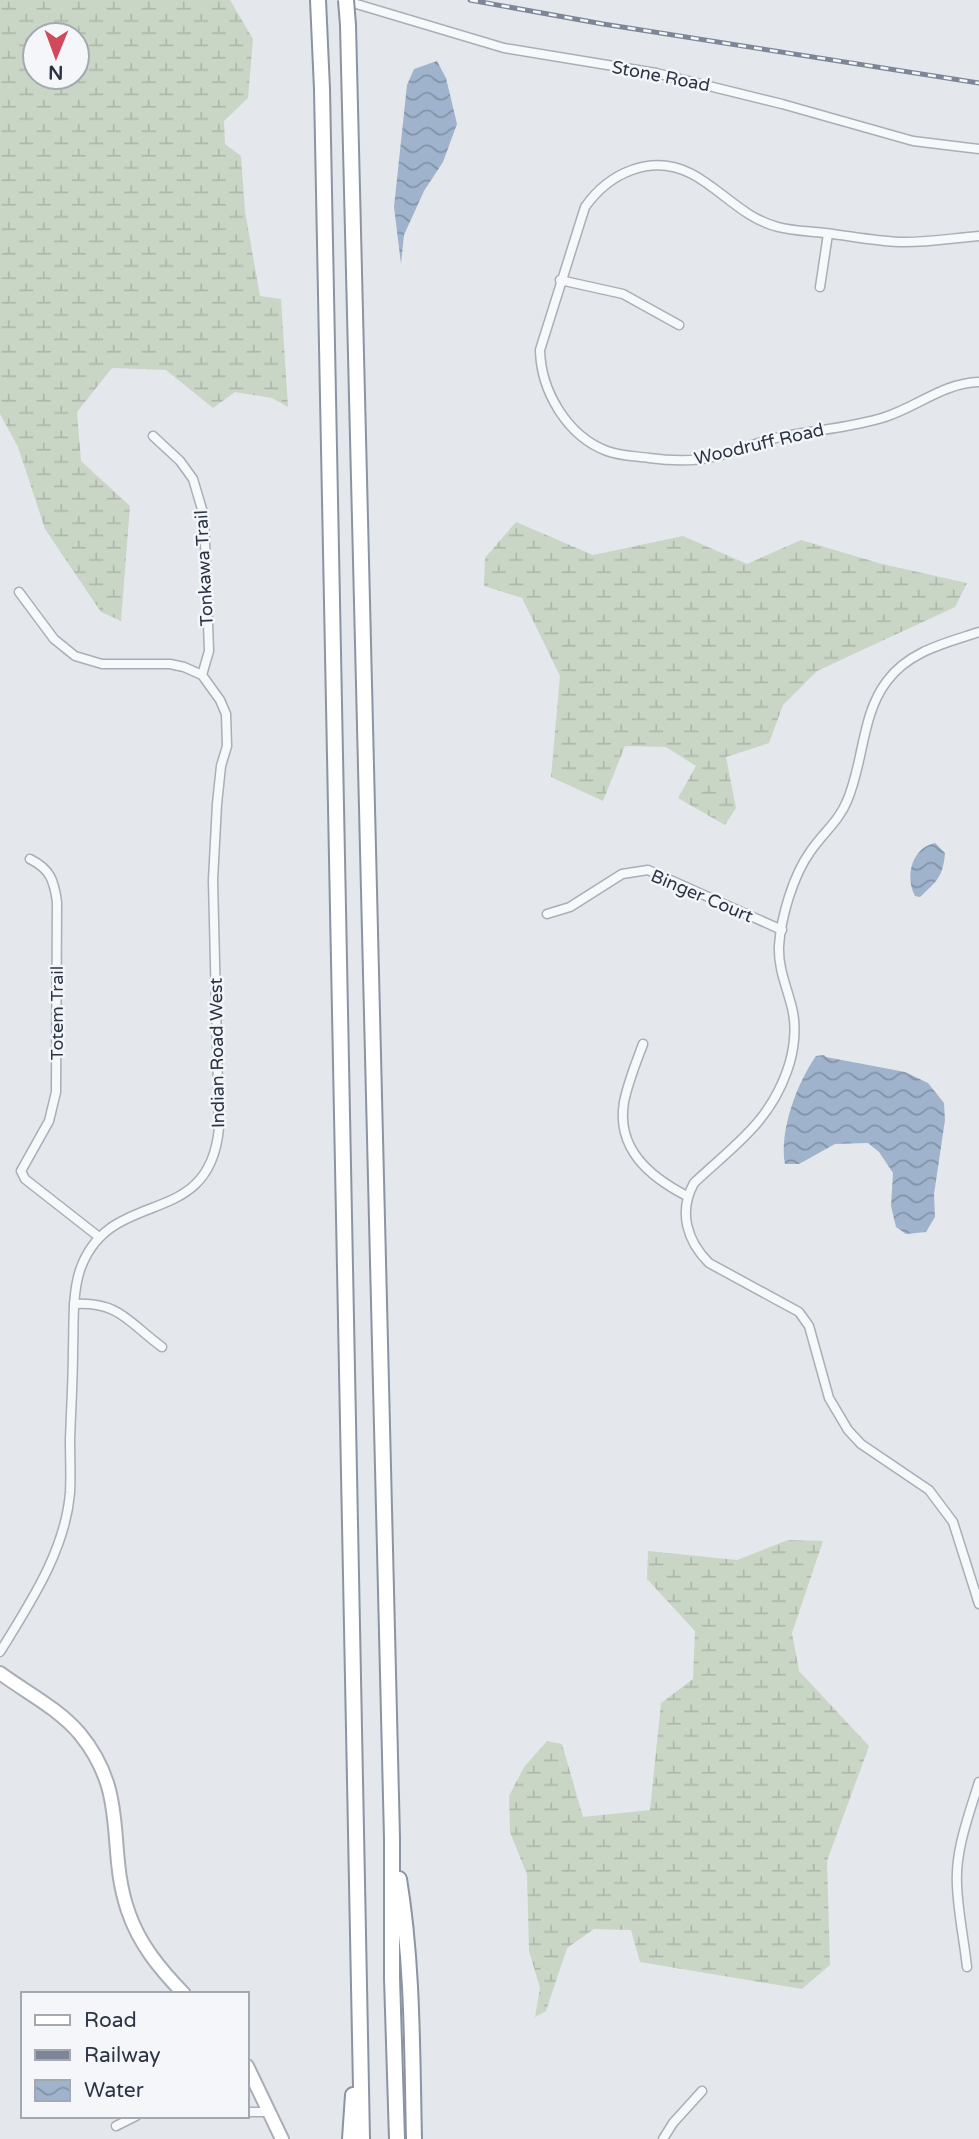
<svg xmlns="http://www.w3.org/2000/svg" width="979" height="2139" viewBox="0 0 979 2139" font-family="'Varela Round',sans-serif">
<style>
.wetland{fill:url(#wetland-marsh);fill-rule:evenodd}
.water{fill:url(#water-waves)}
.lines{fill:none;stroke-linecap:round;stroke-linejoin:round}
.street-casing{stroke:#a9aeb7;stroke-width:11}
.secondary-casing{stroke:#a9aeb7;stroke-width:16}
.highway-casing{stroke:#8b94a3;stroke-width:18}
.street{stroke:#f7f8fa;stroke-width:8}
.secondary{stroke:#fff;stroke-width:12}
.highway{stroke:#fff;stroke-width:14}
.rail-casing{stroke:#7d8696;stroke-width:5}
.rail{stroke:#f4f6f9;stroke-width:2.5;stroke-dasharray:8;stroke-linecap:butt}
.highway-bridge-casing{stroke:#8b94a3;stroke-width:18;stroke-linecap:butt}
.highway-bridge{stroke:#fff;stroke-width:14}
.labels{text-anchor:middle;stroke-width:5;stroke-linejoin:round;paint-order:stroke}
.street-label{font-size:18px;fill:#2b3445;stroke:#f4f6f9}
</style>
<defs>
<pattern id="wetland-marsh" width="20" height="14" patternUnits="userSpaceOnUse" patternTransform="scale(1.75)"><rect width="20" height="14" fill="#c9d6c5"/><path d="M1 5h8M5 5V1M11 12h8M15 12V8" fill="none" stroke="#adb8ab"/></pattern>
<pattern id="water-waves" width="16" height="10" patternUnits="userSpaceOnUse" patternTransform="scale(1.75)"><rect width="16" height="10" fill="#9fb4cc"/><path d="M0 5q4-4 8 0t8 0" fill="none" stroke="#8293a7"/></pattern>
</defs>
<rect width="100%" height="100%" fill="#e4e7ec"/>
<!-- wetland -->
<g class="wetland">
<path d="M0 0H230L253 39 248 98 224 121 225 144 241 156 245 211 260 296 281 299 288 407 272 398 235 392 213 408 166 370 112 368 77 412 81 461 130 506 121 621 101 612 45 529 18 447 0 414ZM35 35H77V77H35Z"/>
<path d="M516 522 593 555 683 536 747 564 801 540 882 564 967 583 955 607 817 671 783 705 769 743 726 757 736 808 725 825 678 798 696 766 666 747 625 746 603 801 551 777 560 676 522 598 484 586 485 558Z"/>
<path d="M788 1540 823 1541 792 1633 799 1671 869 1746 827 1861 830 1965 802 1989 640 1962 631 1930 594 1929 567 1948 546 2011 535 2017 540 1988 529 1951 527 1875 510 1832 509 1796 524 1767 547 1741 562 1744 583 1817 650 1810 661 1703 693 1679 695 1631 647 1579 648 1551 737 1560Z"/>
</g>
<!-- water -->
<g class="water">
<path d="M437 61 446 78 457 124 443 162 424 191 404 235 401 264 394 207 407 85 414 69Z"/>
<path d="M935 843 945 853C943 877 937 881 920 897L915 896C905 877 911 848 935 843Z"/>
<path d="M824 1055 826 1057 905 1072 928 1083 944 1103 945 1120 934 1194 935 1217 926 1232 906 1234 896 1227 891 1206 893 1173 879 1152 868 1143 835 1144 799 1164H785C779 1131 797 1083 816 1056Z"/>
</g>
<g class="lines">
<!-- street casing -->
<g class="street-casing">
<g id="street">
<path d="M343 0 504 48 656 73 782 104 913 141 979 149"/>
<path d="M979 236C953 238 926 243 899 242 875 241 850 236 825 233 809 231 793 231 778 227 743 218 722 190 692 174 651 153 609 173 585 207L540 350C541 391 567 436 607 451 620 456 635 456 649 458 671 461 692 462 713 457 736 452 757 442 780 437 814 430 851 428 885 417 917 407 943 383 979 382"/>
<path d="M560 280 623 294 679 325"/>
<path d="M820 287 828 234"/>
<path d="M153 436 180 461 193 479 204 516 209 651 202 675"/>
<path d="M979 632C946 643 909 651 887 681 861 715 864 762 847 801 839 821 822 834 810 852 793 876 781 917 779 946 778 969 787 987 792 1008 797 1028 794 1052 787 1071 769 1123 732 1147 694 1183 678 1212 687 1241 709 1263L799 1312 809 1326 829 1398 848 1430 861 1444 929 1490 953 1522 979 1604"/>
<path d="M30 859C50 869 54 880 57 902L56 1092 49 1121 21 1171 25 1179 99 1237"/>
<path d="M547 914 570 907 622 874 648 870 782 930"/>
<path d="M643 1044C636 1063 628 1082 624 1102 616 1149 650 1177 687 1196"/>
<path d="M74 1304C119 1301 129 1323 162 1347"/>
<path d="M0 1652C30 1603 65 1551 70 1493 71 1475 70 1457 70 1440 71 1409 73 1379 73 1349 74 1323 72 1295 80 1270 110 1184 209 1233 219 1128L213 880 217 804 221 766 227 746 226 714 220 700 202 675 184 667 170 664H102L75 656 54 639 19 592"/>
<path d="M967 1967C964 1940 958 1912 957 1885 955 1850 969 1815 979 1782"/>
<path d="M247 2112H270"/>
<path d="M116 2126 136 2116"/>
<path d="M663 2139 673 2123 702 2091"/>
</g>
</g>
<!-- secondary casing -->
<g class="secondary-casing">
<g id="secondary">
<path d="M0 1673C27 1693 58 1708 80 1734 130 1795 106 1847 128 1911 139 1944 160 1969 184 1994"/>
<path d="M247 2066 282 2139"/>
</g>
</g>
<!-- highway casing -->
<g class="highway-casing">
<g id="highway">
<path d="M318 0 322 89 362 2139"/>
<path d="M348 25 392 1838V1978L397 2139"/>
<path d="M399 1879C413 1964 412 2053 414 2139"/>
<path d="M350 2139 353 2095"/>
</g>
</g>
<!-- street -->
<use href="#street" class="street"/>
<!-- secondary -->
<use href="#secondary" class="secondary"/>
<!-- highway -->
<use href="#highway" class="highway"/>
<!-- rail casing -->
<g class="rail-casing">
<path id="rail" d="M470 0 603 24 979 83"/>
</g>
<!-- rail -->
<use href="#rail" class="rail"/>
<!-- highway-bridge casing -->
<g class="highway-bridge-casing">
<path id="highway-bridge" d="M346 0 348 25"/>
</g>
<!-- highway-bridge -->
<use href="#highway-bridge" class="highway-bridge"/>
</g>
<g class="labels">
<!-- street labels -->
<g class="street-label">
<text transform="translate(661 76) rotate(11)" y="6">Stone Road</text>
<text transform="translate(759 444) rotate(-13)" y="6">Woodruff Road</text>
<text transform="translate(204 568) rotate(-93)" y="6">Tonkawa Trail</text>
<text transform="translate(702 896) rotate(23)" y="6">Binger Court</text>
<text transform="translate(57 1013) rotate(-90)" y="6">Totem Trail</text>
<text transform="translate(217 1053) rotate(-91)" y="6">Indian Road West</text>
</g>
</g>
<!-- legend -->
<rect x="21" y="1992" width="228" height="126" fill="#f4f6f9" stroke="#a4a8b1" stroke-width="2"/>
<rect x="35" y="2015" width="35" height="10" fill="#ffffff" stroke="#a4a8b1" stroke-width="2"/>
<text x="84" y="2027" font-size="21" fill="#2b3445">Road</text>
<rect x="35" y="2050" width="35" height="10" fill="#7d8696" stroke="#a4a8b1" stroke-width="2"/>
<text x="84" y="2062" font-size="21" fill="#2b3445">Railway</text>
<rect x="35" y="2080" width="35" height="21" fill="url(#water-waves)" stroke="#a4a8b1" stroke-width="2"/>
<text x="84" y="2097" font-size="21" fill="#2b3445">Water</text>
<!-- north arrow -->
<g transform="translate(56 56) rotate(181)"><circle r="33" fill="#f4f6f9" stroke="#a4a8b1" stroke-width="2"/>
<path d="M0-5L12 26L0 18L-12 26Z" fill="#d1495b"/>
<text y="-10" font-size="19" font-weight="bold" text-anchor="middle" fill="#2b3445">N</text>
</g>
</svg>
